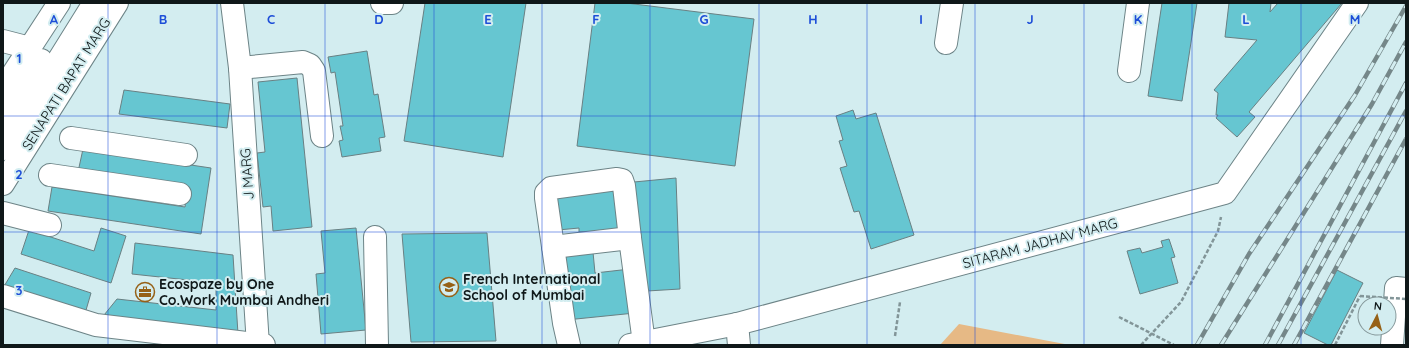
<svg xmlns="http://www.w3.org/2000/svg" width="1409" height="348" viewBox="0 0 1409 348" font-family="Quicksand,sans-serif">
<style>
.green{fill:#e6b985}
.building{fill:#66c6d1;stroke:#698083}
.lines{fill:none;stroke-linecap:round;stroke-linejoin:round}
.minor-casing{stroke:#6d8487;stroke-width:24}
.major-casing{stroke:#6d8487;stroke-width:24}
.path{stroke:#829598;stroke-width:2.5;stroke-dasharray:4 2;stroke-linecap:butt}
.minor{stroke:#fff;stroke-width:22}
.major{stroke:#fff;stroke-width:22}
.rail-casing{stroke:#758789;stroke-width:4.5}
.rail{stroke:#d3edf0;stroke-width:3;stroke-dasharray:9;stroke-linecap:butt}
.path-bridge{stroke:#829598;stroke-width:2.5;stroke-dasharray:4 2;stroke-linecap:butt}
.grid{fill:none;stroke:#1d4ed8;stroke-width:1;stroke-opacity:0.55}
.labels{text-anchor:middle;stroke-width:4;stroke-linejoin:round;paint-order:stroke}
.street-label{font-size:14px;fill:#0f1819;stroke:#d3edf0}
.poi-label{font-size:14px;font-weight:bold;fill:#0f1819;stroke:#d3edf0;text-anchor:start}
.grid-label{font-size:13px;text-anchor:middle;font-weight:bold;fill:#1d4ed8;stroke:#d3edf0;stroke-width:4;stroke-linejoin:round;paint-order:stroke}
</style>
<rect width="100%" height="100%" fill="#d3edf0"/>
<!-- green -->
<path class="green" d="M959 324 1070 345H940Z"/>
<!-- building -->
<g class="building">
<path d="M425 3H526L503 157 404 141Z"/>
<path d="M595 3H626L754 19 735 166 577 146Z"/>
<path d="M1162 3H1197L1182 101 1148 96Z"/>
<path d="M1229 3H1271L1270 12 1278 3H1342L1249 112 1255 117 1237 137 1216 118 1218 115H1216L1218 93 1214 90 1257 40 1225 37Z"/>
<path d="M367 51 374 95 378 94 385 137 379 138 381 151 342 157 339 141 343 140 340 126H343L335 72 331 73 328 57Z"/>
<path d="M297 78 312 227 273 231 271 206 263 207 257 153 265 152 258 82Z"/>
<path d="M124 90 230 104 227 128 119 114Z"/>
<path d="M853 110 856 119 876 113 914 235 871 249 859 211 854 212 840 168 847 166 839 141 843 140 836 116Z"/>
<path d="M83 149 211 168 201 234 48 211 52 187 185 207 187 189 78 172Z"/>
<path d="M676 178 680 289 647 291 634 182Z"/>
<path d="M619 188 622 230 579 232V228L558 230 555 196Z"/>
<path d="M101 228 126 236 111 283 21 254 29 230 94 251Z"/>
<path d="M356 228 366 330 321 334 316 274 325 273 321 231Z"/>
<path d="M487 233 496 341 411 342 402 234Z"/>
<path d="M1169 239 1175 257 1171 258 1178 283 1140 294 1127 251 1140 248 1142 253 1163 247 1161 241Z"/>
<path d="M135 243 233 255 238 334 100 320 117 299 216 310V283L132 274Z"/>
<path d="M593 252 595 273 630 269 635 313 566 320 564 256Z"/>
<path d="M15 268 91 293 84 317 3 288Z"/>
<path d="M1337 270 1363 283 1331 345H1328L1304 333Z"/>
</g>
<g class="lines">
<!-- minor casing -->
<g class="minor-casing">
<g id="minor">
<path d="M232 3 240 68 258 345"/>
<path d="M382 3H392"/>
<path d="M3 41 30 48"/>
<path d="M946 43 952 3"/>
<path d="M240 68 303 62 310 65 314 71 322 136"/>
<path d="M1129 71 1138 3"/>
<path d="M71 138 186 155"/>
<path d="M50 175 180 194"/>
<path d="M3 213 50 225"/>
<path d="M375 237 377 345"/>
<path d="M553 247 630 238"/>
<path d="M3 296 96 325 264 345"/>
<path d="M737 324 739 345"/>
<path d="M569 345 564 323 546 198V193L551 188 617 179 622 180 624 186 630 238 644 343"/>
<path d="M630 345 737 324 1225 193 1357 3"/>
<path d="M1392 345 1396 288 1406 289"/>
</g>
</g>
<!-- major casing -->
<g class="major-casing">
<g id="major">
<path d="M3 89 59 3"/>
<path d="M3 120 41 60"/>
<path d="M3 149 94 3"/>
<path d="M3 184 117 3"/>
</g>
</g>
<!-- path -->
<g class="path">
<path d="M895 336 900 302"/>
<path d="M1141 345 1181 302 1218 231 1221 217"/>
<path d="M1335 345 1360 296"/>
</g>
<!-- minor -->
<use href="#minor" class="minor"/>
<!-- major -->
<use href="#major" class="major"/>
<!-- rail casing -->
<g class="rail-casing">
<g id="rail">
<path d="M1197 345 1249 254 1355 95 1406 6"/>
<path d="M1221 345 1372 104 1406 42"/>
<path d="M1265 345 1406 83"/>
<path d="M1278 345 1406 111"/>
<path d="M1294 345 1406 139"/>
</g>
</g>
<!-- rail -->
<use href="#rail" class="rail"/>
<!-- path-bridge -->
<g class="path-bridge">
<path d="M1360 296 1406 299"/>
<path d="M1119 317 1174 345"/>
</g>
</g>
<!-- grid -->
<path class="grid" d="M108 3V345M217 3V345M325 3V345M434 3V345M542 3V345M650 3V345M759 3V345M867 3V345M975 3V345M1084 3V345M1192 3V345M1301 3V345M3 116H1406M3 232H1406"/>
<!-- icons -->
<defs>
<g id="school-ring" transform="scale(1)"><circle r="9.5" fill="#d3edf0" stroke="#966117" stroke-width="1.5"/><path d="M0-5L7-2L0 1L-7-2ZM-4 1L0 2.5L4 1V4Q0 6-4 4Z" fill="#966117"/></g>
<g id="office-ring" transform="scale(1)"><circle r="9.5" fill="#d3edf0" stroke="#966117" stroke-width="1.5"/><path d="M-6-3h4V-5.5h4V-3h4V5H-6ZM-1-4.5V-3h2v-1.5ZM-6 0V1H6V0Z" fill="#966117"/></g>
</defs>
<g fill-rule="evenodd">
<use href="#school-ring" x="449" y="287"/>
<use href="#office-ring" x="145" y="292"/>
</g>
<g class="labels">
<!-- street labels -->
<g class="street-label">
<text transform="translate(66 84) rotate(-58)" y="5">SENAPATI BAPAT MARG</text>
<text transform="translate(247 174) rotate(-94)" y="5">J MARG</text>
<text transform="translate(1040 243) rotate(-15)" y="5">SITARAM JADHAV MARG</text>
</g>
<!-- poi labels -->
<g class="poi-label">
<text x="463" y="284">French International<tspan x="463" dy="16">School of Mumbai</tspan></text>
<text x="159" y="289">Ecospaze by One<tspan x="159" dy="16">Co.Work Mumbai Andheri</tspan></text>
</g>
</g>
<g class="grid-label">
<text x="54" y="24">A</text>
<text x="163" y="24">B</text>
<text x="271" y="24">C</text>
<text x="379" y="24">D</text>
<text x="488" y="24">E</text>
<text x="596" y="24">F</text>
<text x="704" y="24">G</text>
<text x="813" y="24">H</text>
<text x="921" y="24">I</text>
<text x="1030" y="24">J</text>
<text x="1138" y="24">K</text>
<text x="1246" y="24">L</text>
<text x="1355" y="24">M</text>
<text x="19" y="63">1</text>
<text x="19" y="179">2</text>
<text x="19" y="295">3</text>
</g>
<!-- border -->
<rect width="1409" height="348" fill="none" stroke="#0f1819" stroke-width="8"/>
<!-- north arrow -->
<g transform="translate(1377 316) rotate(6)"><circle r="19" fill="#d3edf0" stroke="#85989a"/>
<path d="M0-3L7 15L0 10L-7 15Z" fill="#966117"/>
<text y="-6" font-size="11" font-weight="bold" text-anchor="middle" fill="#0f1819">N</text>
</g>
</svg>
